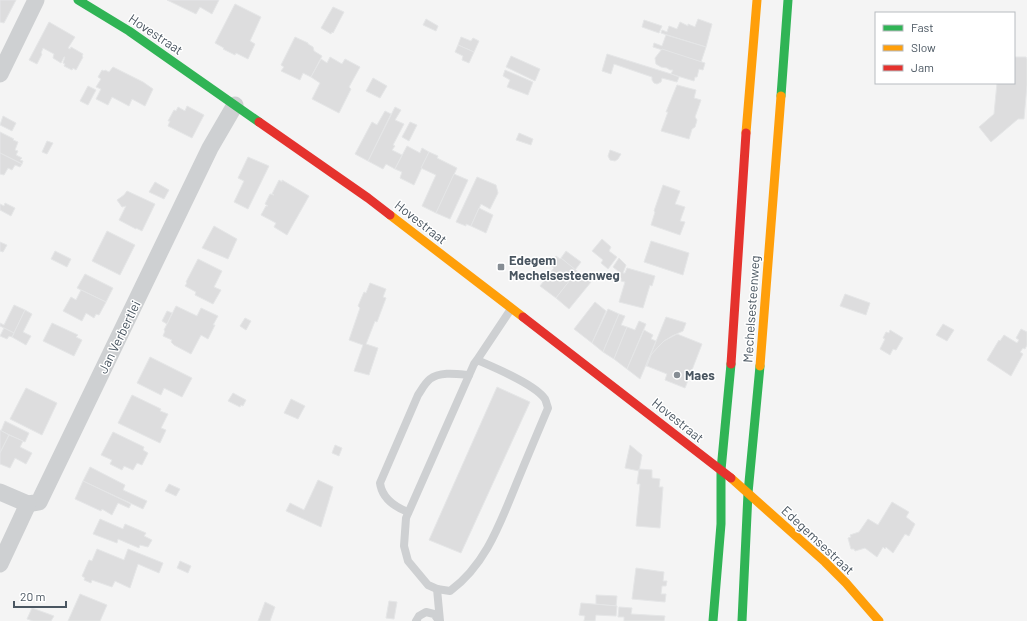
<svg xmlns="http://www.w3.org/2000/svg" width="1027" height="621" viewBox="0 0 1027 621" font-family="Barlow,sans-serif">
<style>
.building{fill:#ddddde;stroke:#e5e6e7}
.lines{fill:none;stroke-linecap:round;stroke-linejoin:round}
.lane{stroke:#ced0d2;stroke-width:8}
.street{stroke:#ced0d2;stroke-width:17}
.fast{stroke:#30b455;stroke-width:9}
.slow{stroke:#ff9f0a;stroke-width:9}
.jam{stroke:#e5322d;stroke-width:9}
.poi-dot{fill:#868d94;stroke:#fff;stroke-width:1.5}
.labels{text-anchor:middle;stroke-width:3;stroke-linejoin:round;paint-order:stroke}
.street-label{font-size:13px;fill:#4a5661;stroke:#fff}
.poi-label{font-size:13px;font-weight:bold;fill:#4a5661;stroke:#fff;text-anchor:start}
</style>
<rect width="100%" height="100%" fill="#f4f4f4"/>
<!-- building -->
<g class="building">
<path d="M0 0H16L4 23 0 22Z"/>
<path d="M167 0H219L212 14 200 7 196 14Z"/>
<path d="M235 4 261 17 250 41 255 44 248 59 236 53 235 55 223 49 224 48 215 43Z"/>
<path d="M333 7 344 12 333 33 332 32 331 34 321 28Z"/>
<path d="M426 19 438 26 436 31 423 25Z"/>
<path d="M698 19 712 24 706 47 661 33 662 30 667 32 669 26 677 29 680 22 688 26V24L695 27Z"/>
<path d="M644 20 662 26 659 33 642 27Z"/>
<path d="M49 22 75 37 68 48 70 49 71 47 83 54 82 56 83 57 76 70 73 68 72 70 64 66 65 64 63 63 65 57H64L61 63 53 58 54 54 43 48 41 53 42 54 37 64 29 60Z"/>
<path d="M666 35 706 47 701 62 653 47 654 43 662 46Z"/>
<path d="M295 37 308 43V44L313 47 314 51 322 56 311 77 303 73 300 80 281 71 284 67 281 65Z"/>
<path d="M461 37 471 41 473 38 479 41 474 52 458 45Z"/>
<path d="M458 45 474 52 469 63 462 60 463 56 455 52Z"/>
<path d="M662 49 705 63 703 70 699 69 697 77H695L694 81 671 74 673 70H670L667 68 661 67 656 64 655 58Z"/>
<path d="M607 54 671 74 679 77 677 82 662 78 661 82 657 84 654 83 652 80V77L614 64 611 74 602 71Z"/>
<path d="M511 56 540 69 535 81 506 67Z"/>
<path d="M330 57 342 64 345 59 360 67 349 87 351 89 339 113 312 99 320 83 311 77 321 59 327 63Z"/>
<path d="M1014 57H1026L1027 59V85L1024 119H1018L991 142 979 127 994 114 997 83H1014Z"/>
<path d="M113 67 143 82 153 89 145 106 132 99 129 106 112 97 108 105 96 99 101 89 96 87 101 79 98 77 102 70 104 71 105 70 109 72Z"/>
<path d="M505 70 533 82 528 95 507 87 510 80 503 76Z"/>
<path d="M373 78 387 86 380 98 366 91Z"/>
<path d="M677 85 696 90 694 98 701 100 695 117 697 120 695 127 692 129 689 139 661 131 668 112H666Z"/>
<path d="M88 86 96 90 88 105 80 101Z"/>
<path d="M187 106 204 115 192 138 168 126 170 121H168L174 110 176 111 178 107 185 111Z"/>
<path d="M395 107 401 110 395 120 404 124 393 145 395 146 392 150 402 155 395 169 386 164 383 169 368 161Z"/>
<path d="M385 111 391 114 368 161 355 154 372 122 377 125Z"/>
<path d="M3 116 16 123 12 131 0 125Z"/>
<path d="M410 122 417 125 409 141 402 137Z"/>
<path d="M0 132 14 139 13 140 18 142 15 150 18 151 16 155 22 158 20 160 23 161 22 164 0 153Z"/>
<path d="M519 133 533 139 531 145 516 140Z"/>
<path d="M47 141 53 143 47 154 42 152Z"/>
<path d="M407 146 420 153 422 148 429 152 414 185 400 178 402 172 395 169Z"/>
<path d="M610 150 621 154 618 159 615 161 610 160 608 156Z"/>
<path d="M429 152 438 156 437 158 457 168 436 213 422 206 436 175 421 168Z"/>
<path d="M0 153 22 164 20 167 15 165 12 170 8 168 4 175 0 174Z"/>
<path d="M248 157 269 166 248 209 234 202 244 181 238 178Z"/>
<path d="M454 174 468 180 450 219 436 213Z"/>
<path d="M477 177 496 185 498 193 490 209 481 204 471 226 466 224V226L456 222Z"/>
<path d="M279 180 282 182V180L309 196 287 235 274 227 276 223 261 215 266 206H268L265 204 270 194 274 195 272 194Z"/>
<path d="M155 182 169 190 164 199 149 192Z"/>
<path d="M663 185 680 191 675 204 685 207 680 221 685 222 680 235 651 225 655 212 654 211Z"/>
<path d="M127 191 155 204 142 231 136 228V229L119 220 126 206 122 207 117 200 124 195Z"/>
<path d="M5 203 15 208 11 216 0 210V204L4 206Z"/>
<path d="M479 208 493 215 486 233 471 226Z"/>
<path d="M214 226 237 239 228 259 202 248Z"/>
<path d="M107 231 135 245 120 275 92 261Z"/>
<path d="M602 239 611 247 609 251 617 257 608 269 601 263 603 260 592 251Z"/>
<path d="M651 241 689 253 683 275 644 262Z"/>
<path d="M0 242 7 245 3 252 0 251Z"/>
<path d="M55 251 71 259 67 267 51 259Z"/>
<path d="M566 251 581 262 575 270 561 258Z"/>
<path d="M556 256 560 259 561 258 577 271 556 298 540 286 554 268 549 264Z"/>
<path d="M619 258 626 265 623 273H625L627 268 655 276 652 286 650 285 643 308 619 302 625 282 621 281V278L616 274 618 271 613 267Z"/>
<path d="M198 259 222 271 214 287 221 290 213 304 195 295 196 292 185 286 187 283 186 282Z"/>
<path d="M577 271 591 282 569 309 556 298Z"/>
<path d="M85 274 113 288 106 302 77 288Z"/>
<path d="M370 283 386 289 383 297 386 298 377 322 375 321 366 344 378 348 369 375 354 371 363 345 349 340 360 308 358 306 364 292 366 293Z"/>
<path d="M81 290 106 302 99 315 96 314 94 318 86 313 82 321 63 311 71 297 76 300Z"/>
<path d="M845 294 870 303 866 315 840 306Z"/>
<path d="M595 302 606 311 592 343 574 329Z"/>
<path d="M14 305 25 310 14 333 0 326V323L4 325Z"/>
<path d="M176 306 197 316 201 308 218 316 213 325H215L208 339 201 335 191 354 174 345 171 342 172 340 163 336 165 331 164 330Z"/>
<path d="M608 309 619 314 603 352 592 343Z"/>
<path d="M25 310 32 314 23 332 31 336 26 345 12 337Z"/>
<path d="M167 311 172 313 167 324 162 321Z"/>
<path d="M619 314 625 316 621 325 627 327 614 359 603 352Z"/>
<path d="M666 317 686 323 683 331 672 336 664 341 658 347 651 355 647 366H646Z"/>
<path d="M245 318 251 321 246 330 240 326Z"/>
<path d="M639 321 646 324 627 369 614 359 627 327 635 330Z"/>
<path d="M52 323 78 335 76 337 82 340 74 356 43 341Z"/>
<path d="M943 324 954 330 947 341 936 335Z"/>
<path d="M4 328 14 333 12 337 9 336 7 339 0 336Z"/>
<path d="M1021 329 1027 332V345L1025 349 1023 348 1020 352 1023 354 1011 376 987 360 999 340 1000 341 1004 335 1017 343 1019 340 1016 338Z"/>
<path d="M644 330 653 335 651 339 656 341 640 379 627 369Z"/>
<path d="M890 330 903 338 896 350 893 349 890 355 880 349 885 339 883 338 886 332 889 333Z"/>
<path d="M677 334 702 344 685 388 665 380 667 374 647 366 651 355 658 347 664 341Z"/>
<path d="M150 357 192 378 182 397 164 388 161 395 137 383Z"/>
<path d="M497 387 530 402 461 553 429 540Z"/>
<path d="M26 388 57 403 42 435 10 419Z"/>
<path d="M233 393 246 400 243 406 241 405 240 407 228 401Z"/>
<path d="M132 395 161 409 160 411 168 414 161 428 166 430 160 443 118 423Z"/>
<path d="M291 399 305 406 298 419 284 413Z"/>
<path d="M5 421 29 433 25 442 1 431Z"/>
<path d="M0 430 9 435 0 453Z"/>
<path d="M113 432 144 447 143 450 148 453 142 465 137 463 133 470 124 466 122 470 110 464 112 460 101 455Z"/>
<path d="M9 435 23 441 20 447 32 453 26 464 15 458 10 468 0 464V453Z"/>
<path d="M335 445 342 448 339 456 332 453Z"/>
<path d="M630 445 642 455 639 471 625 468Z"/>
<path d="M90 467 125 485 123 490 147 501 143 509 83 481Z"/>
<path d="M639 469 652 470V478L660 479 659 487H663L660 528 636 526 640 484H637Z"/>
<path d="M318 480 333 487 321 527 286 511 290 503 304 510Z"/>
<path d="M83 481 131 504 129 508 118 503 112 515 102 509 101 511 75 499Z"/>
<path d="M169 484 180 489 176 496 165 491Z"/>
<path d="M892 502 909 512 906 517 915 524 909 536 905 534 893 553 886 547 885 549 883 547 877 557 865 548 855 551 854 549H851L848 538 851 537 850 535 859 532 868 519 878 525Z"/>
<path d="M100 519 123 529 125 524 146 533 144 536 152 540 148 547 140 545 139 548 118 539 117 543 93 534Z"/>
<path d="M97 549 124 560 128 549 163 563 159 573 138 564 130 588 115 581 112 587 92 580 91 583 84 580 85 578 82 576 89 560 92 561Z"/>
<path d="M180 561 191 566 188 573 177 568Z"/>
<path d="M636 568 664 572 663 581H667L666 586H662L661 594H666L665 602 632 599Z"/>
<path d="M80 594 107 605 100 621H68Z"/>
<path d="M596 595 617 596 616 606 596 604Z"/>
<path d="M389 601 397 602 394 619 386 618Z"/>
<path d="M265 602 275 607 270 621H258Z"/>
<path d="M581 603 617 606 616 616 596 615 595 621H584L585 616 579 615Z"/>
<path d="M619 607 632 608 631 614 665 616 664 621H624V617H618Z"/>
<path d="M32 608 54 616 51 621H33L27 619Z"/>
</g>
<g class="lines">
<!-- lane -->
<g class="lane">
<path d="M477 360C493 367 535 384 545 399 546 401 547 405 548 408 537 434 526 460 515 487 499 526 485 565 450 591L437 589 428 585 408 561 404 546 406 518 474 364 477 360 511 309"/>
<path d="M408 512C395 507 382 498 380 483L418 395C422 389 425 383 430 379 440 371 458 374 469 375"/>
<path d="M437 589 440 621"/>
<path d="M416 621 419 616 426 612 434 614 439 621"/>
</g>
<!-- street -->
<g class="street">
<path d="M0 74 36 0"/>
<path d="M0 492 28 504"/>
<path d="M28 504 39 502 210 148 235 105"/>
<path d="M0 564 28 504"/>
</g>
<!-- fast -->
<g class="fast">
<path d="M78 0 129 31 259 122"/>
<path d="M781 96 788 0"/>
<path d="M713 621 721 524V470L731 364"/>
<path d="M742 621 748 493 760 366"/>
</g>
<!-- slow -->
<g class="slow">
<path d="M746 133 757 0"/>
<path d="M390 215 523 317"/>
<path d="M760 366 781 96"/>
<path d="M731 478 825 562 846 583 879 621"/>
</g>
<!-- jam -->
<g class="jam">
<path d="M259 122 368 198 390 215"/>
<path d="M523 317 731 478"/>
<path d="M731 364 746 133"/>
</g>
</g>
<!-- markers -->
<g class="poi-dot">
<rect x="497" y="263" width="8" height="8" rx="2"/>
<circle cx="677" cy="375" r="4"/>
</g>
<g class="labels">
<!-- street labels -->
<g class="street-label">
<text transform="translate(156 34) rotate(34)" y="5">Hovestraat</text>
<text transform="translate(421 222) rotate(38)" y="5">Hovestraat</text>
<text transform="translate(751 309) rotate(-86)" y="5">Mechelsesteenweg</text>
<text transform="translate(119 337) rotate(-64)" y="5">Jan Verbertlei</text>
<text transform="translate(678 420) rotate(39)" y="5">Hovestraat</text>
<text transform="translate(818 540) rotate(43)" y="5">Edegemsestraat</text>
</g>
<!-- poi labels -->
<g class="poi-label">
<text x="509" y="265">Edegem<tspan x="509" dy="15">Mechelsesteenweg</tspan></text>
<text x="685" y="380">Maes</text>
</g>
</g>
<!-- legend -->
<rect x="875" y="12" width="140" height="72" fill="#ffffff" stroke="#b7bbc0"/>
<rect x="883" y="25" width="20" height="6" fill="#30b455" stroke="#b7bbc0"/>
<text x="911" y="32" font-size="12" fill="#4a5661">Fast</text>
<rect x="883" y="45" width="20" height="6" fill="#ff9f0a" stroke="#b7bbc0"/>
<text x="911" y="52" font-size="12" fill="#4a5661">Slow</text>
<rect x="883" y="65" width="20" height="6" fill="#e5322d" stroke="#b7bbc0"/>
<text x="911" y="72" font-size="12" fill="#4a5661">Jam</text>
<!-- scale -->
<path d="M14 601v6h52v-6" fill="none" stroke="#4a5661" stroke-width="2"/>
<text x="20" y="601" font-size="12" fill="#4a5661" stroke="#ffffff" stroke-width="3" paint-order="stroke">20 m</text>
</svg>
